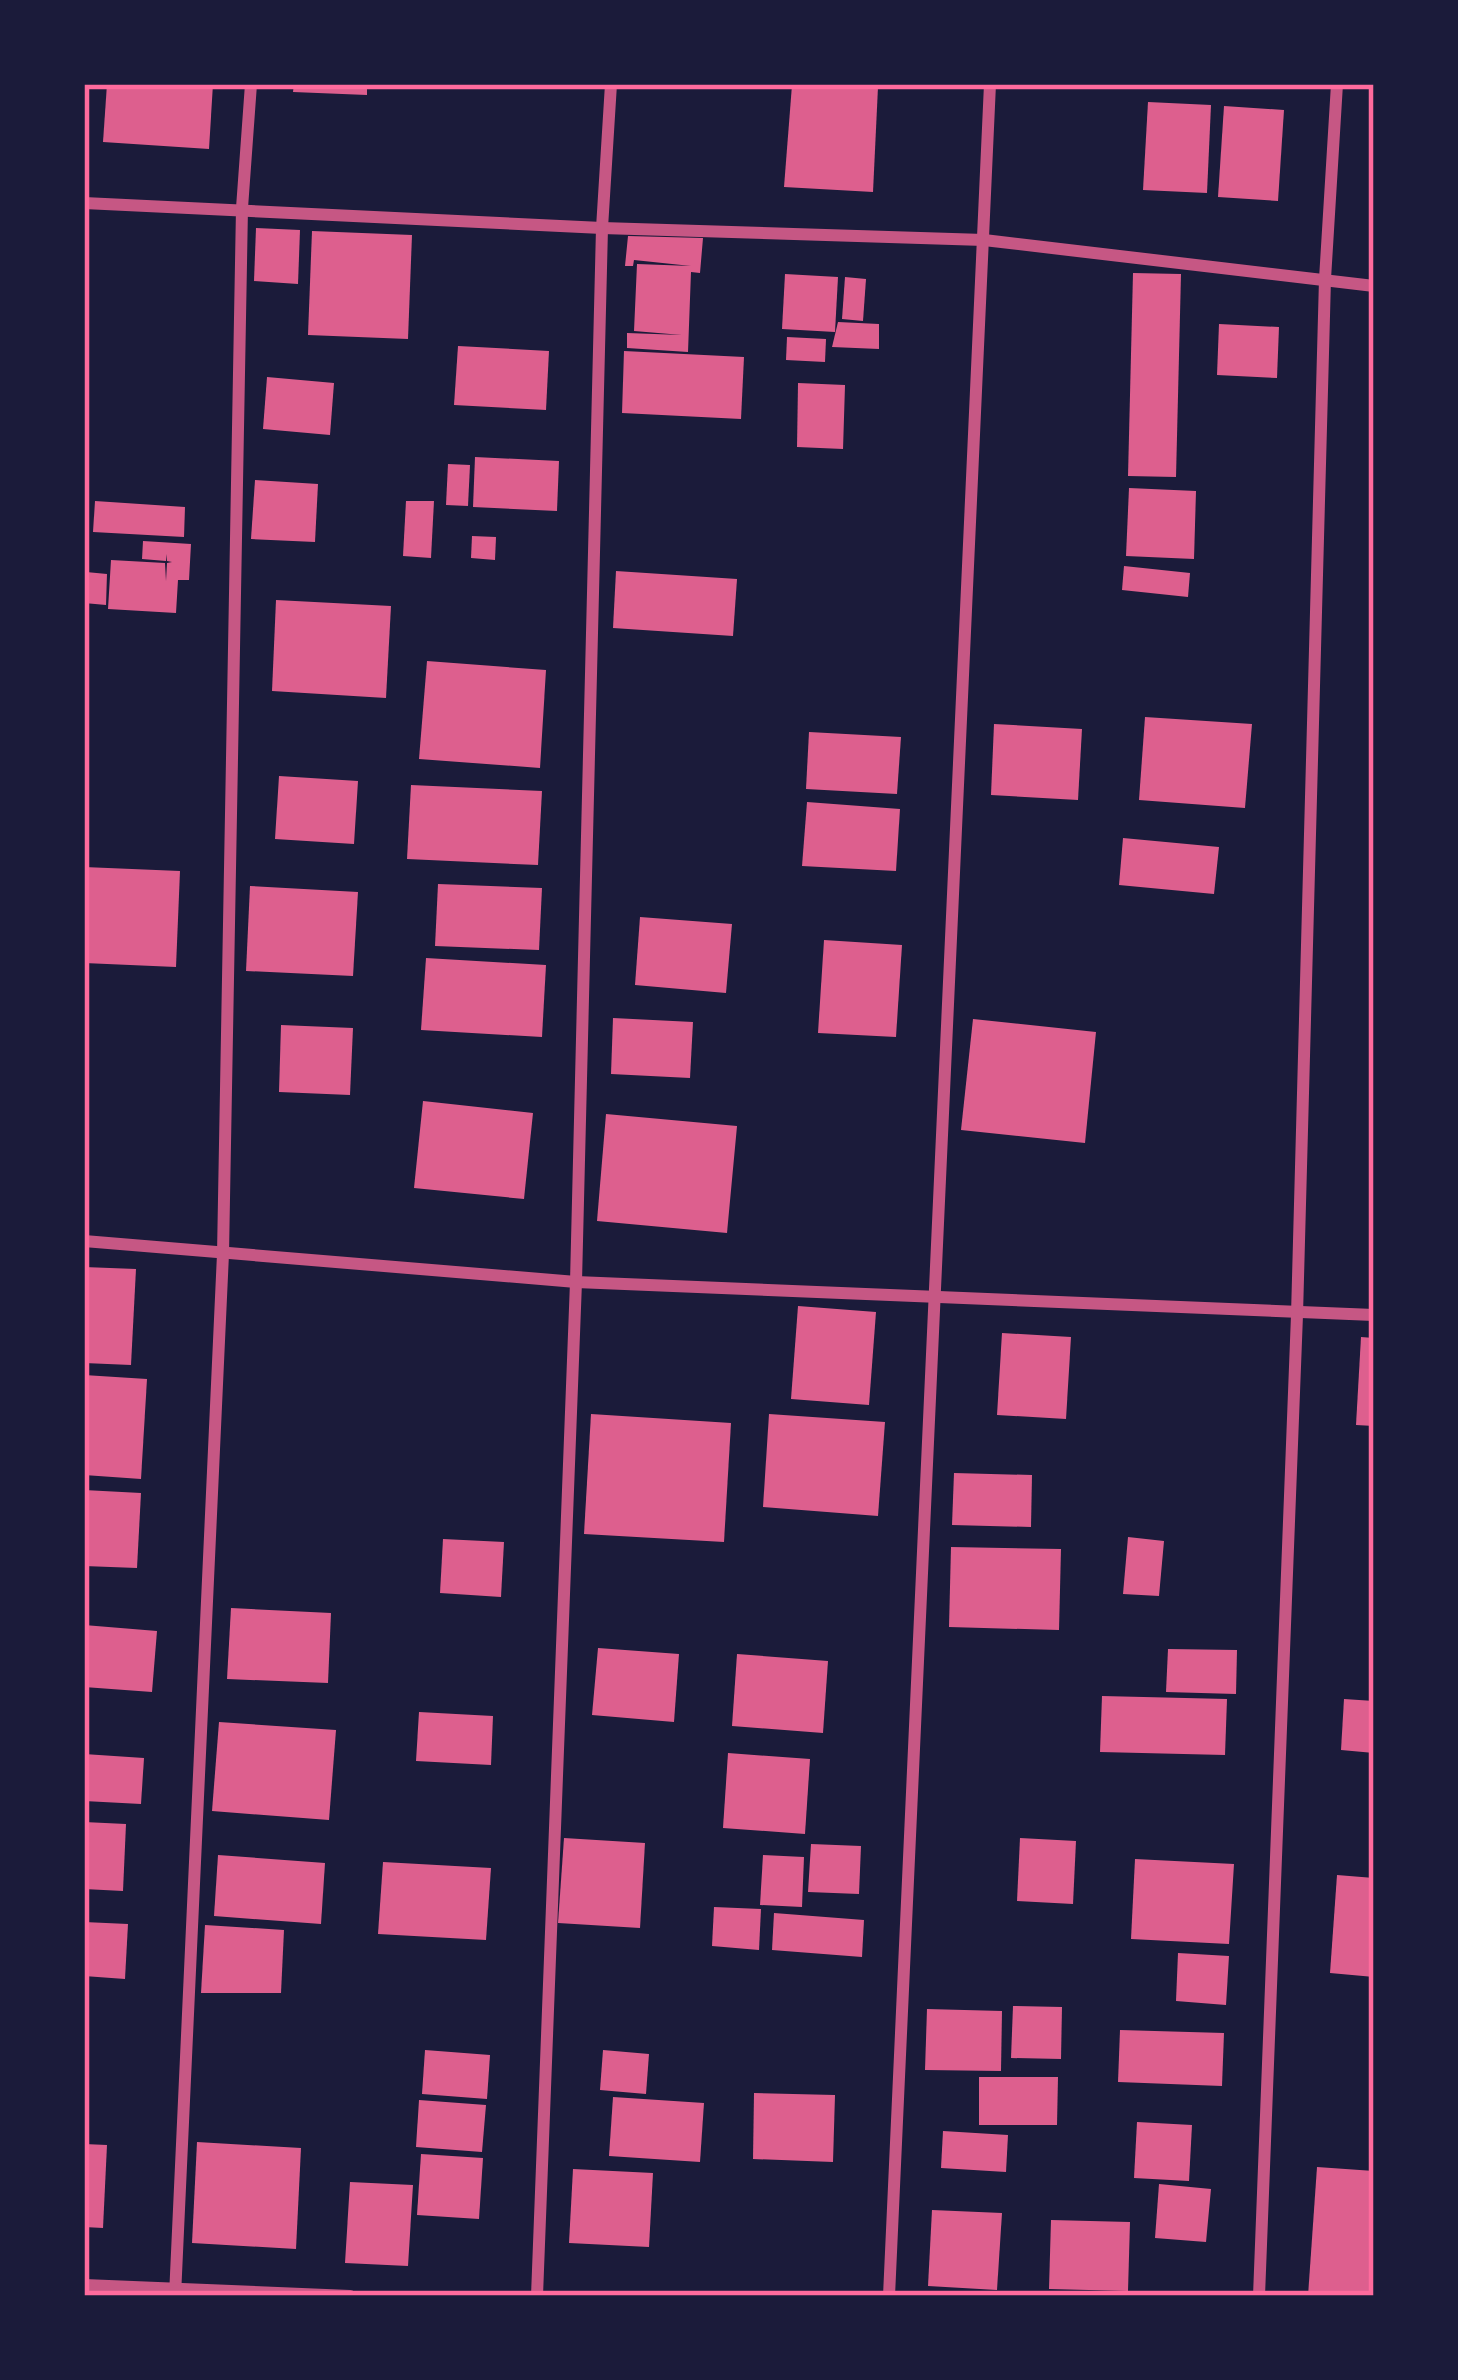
<svg xmlns="http://www.w3.org/2000/svg" width="1458" height="2380" viewBox="0 0 1458 2380" font-family="Spectral,serif">
<style>
.building{fill:#dd5f8e}
.lines{fill:none;stroke-linecap:round;stroke-linejoin:round}
.minor{stroke:#c65784;stroke-width:12}
.neatline{fill:none;stroke:#ff6b9d;stroke-width:4.5}
</style>
<rect width="100%" height="100%" fill="#1b1b3a"/>
<!-- building -->
<g class="building">
<path d="M107 84H213L209 149 103 142Z"/>
<path d="M294 84H367V95L293 92Z"/>
<path d="M792 85 878 87 873 192 784 187Z"/>
<path d="M1148 102 1211 105 1207 193 1143 190Z"/>
<path d="M1224 106 1284 110 1278 201 1218 197Z"/>
<path d="M256 228 300 230 298 284 254 281Z"/>
<path d="M312 231 412 235 408 339 308 335Z"/>
<path d="M628 236 703 238 700 273 691 272 688 352 627 348V333L682 335 634 331 637 264 691 266 634 260 633 266H625Z"/>
<path d="M1133 273 1181 274 1176 477 1128 476Z"/>
<path d="M785 274 838 277 835 332 782 329Z"/>
<path d="M845 277 866 279 863 321 842 319Z"/>
<path d="M838 322 879 324V349L832 347Z"/>
<path d="M1219 324 1279 327 1277 378 1217 375Z"/>
<path d="M787 337 826 339 825 362 786 360Z"/>
<path d="M458 346 549 351 546 410 454 405Z"/>
<path d="M624 351 744 357 741 419 622 413Z"/>
<path d="M267 377 334 383 330 435 263 429Z"/>
<path d="M798 383 845 385 843 449 797 447Z"/>
<path d="M475 457 559 461 557 511 473 507Z"/>
<path d="M448 464 470 465 468 506 446 505Z"/>
<path d="M255 480 318 484 315 542 251 539Z"/>
<path d="M1129 488 1196 491 1194 559 1126 556Z"/>
<path d="M95 501 185 507 184 537 93 532Z"/>
<path d="M406 501H434L431 558 403 556Z"/>
<path d="M472 536 496 537 495 560 471 558Z"/>
<path d="M143 541 191 544 189 580H178L176 613 108 609 111 560 165 563 166 581 167 563 172 562 167 561V554L166 561 142 559Z"/>
<path d="M1124 566 1190 573 1188 597 1122 590Z"/>
<path d="M616 571 737 579 733 636 613 628Z"/>
<path d="M86 572 107 574 106 605 84 603Z"/>
<path d="M276 600 391 606 386 698 272 691Z"/>
<path d="M427 661 546 670 540 768 419 759Z"/>
<path d="M1145 717 1252 724 1245 808 1139 800Z"/>
<path d="M994 724 1082 729 1078 800 991 795Z"/>
<path d="M809 732 901 737 897 794 806 789Z"/>
<path d="M279 776 358 781 354 844 275 839Z"/>
<path d="M411 785 542 791 538 865 407 859Z"/>
<path d="M807 802 900 809 896 871 802 866Z"/>
<path d="M1123 838 1219 847 1214 894 1119 885Z"/>
<path d="M84 867 180 871 176 967 84 963Z"/>
<path d="M438 884 542 888 539 950 435 946Z"/>
<path d="M250 886 358 892 353 976 246 971Z"/>
<path d="M640 917 732 924 726 993 635 985Z"/>
<path d="M824 940 902 945 896 1037 818 1033Z"/>
<path d="M426 958 546 965 542 1037 421 1030Z"/>
<path d="M613 1018 693 1022 690 1078 611 1074Z"/>
<path d="M973 1019 1096 1032 1085 1143 961 1130Z"/>
<path d="M281 1025 353 1028 350 1095 279 1092Z"/>
<path d="M423 1101 533 1113 524 1199 414 1188Z"/>
<path d="M606 1114 737 1126 727 1233 597 1221Z"/>
<path d="M84 1267 136 1269 131 1365 84 1363Z"/>
<path d="M798 1306 876 1312 869 1405 791 1399Z"/>
<path d="M1002 1333 1071 1337 1066 1419 997 1415Z"/>
<path d="M1361 1337 1374 1338V1426L1356 1425Z"/>
<path d="M84 1375 147 1379 141 1479 84 1475Z"/>
<path d="M591 1414 731 1423 724 1542 584 1534Z"/>
<path d="M769 1414 885 1422 878 1516 763 1507Z"/>
<path d="M954 1473 1032 1475 1031 1527 952 1525Z"/>
<path d="M84 1490 141 1493 137 1568 84 1566Z"/>
<path d="M1128 1537 1164 1541 1159 1596 1123 1594Z"/>
<path d="M443 1539 504 1542 501 1597 440 1593Z"/>
<path d="M951 1547 1061 1549 1059 1630 949 1627Z"/>
<path d="M231 1608 331 1613 328 1683 227 1679Z"/>
<path d="M84 1625 157 1631 152 1692 84 1687Z"/>
<path d="M598 1648 679 1654 674 1722 592 1715Z"/>
<path d="M1168 1649 1237 1650 1236 1694 1166 1692Z"/>
<path d="M737 1654 828 1661 823 1733 732 1726Z"/>
<path d="M1102 1696 1227 1699 1225 1755 1100 1752Z"/>
<path d="M1344 1699 1374 1701V1753L1341 1750Z"/>
<path d="M419 1712 493 1716 491 1765 416 1761Z"/>
<path d="M219 1722 336 1730 329 1820 212 1811Z"/>
<path d="M728 1753 810 1759 805 1834 723 1828Z"/>
<path d="M84 1754 144 1758 141 1804 84 1801Z"/>
<path d="M84 1822 126 1824 123 1891 84 1889Z"/>
<path d="M564 1838 645 1843 640 1928 558 1923Z"/>
<path d="M1020 1838 1076 1841 1073 1904 1017 1901Z"/>
<path d="M811 1844 861 1846 859 1894 808 1892Z"/>
<path d="M218 1855 325 1863 321 1924 214 1916Z"/>
<path d="M763 1855 804 1857 802 1907 760 1905Z"/>
<path d="M1135 1859 1234 1864 1229 1944 1131 1939Z"/>
<path d="M383 1862 491 1868 486 1940 378 1934Z"/>
<path d="M1337 1875 1374 1878V1977L1330 1973Z"/>
<path d="M714 1907 761 1909 759 1950 712 1946Z"/>
<path d="M774 1913 864 1920 862 1957 772 1950Z"/>
<path d="M84 1922 128 1924 125 1979 84 1976Z"/>
<path d="M205 1925 284 1930 281 1993H201Z"/>
<path d="M1178 1953 1229 1956 1226 2005 1176 2001Z"/>
<path d="M1013 2006 1062 2007 1061 2059 1011 2058Z"/>
<path d="M927 2009 1002 2011 1001 2071 925 2070Z"/>
<path d="M1120 2030 1224 2033 1222 2086 1118 2082Z"/>
<path d="M425 2050 490 2055 487 2099 422 2094Z"/>
<path d="M603 2050 649 2054 646 2094 600 2090Z"/>
<path d="M979 2077H1058L1057 2125H979Z"/>
<path d="M754 2093 835 2095 833 2162 753 2159Z"/>
<path d="M613 2097 704 2103 700 2162 609 2156Z"/>
<path d="M419 2100 486 2105 482 2152 416 2147Z"/>
<path d="M1137 2122 1192 2125 1189 2181 1134 2178Z"/>
<path d="M943 2131 1008 2135 1006 2172 941 2168Z"/>
<path d="M197 2142 301 2148 296 2249 192 2243Z"/>
<path d="M84 2144 107 2145 103 2228 84 2227Z"/>
<path d="M421 2154 483 2158 479 2219 417 2215Z"/>
<path d="M1317 2167 1374 2171 1369 2296H1308Z"/>
<path d="M573 2169 653 2173 649 2247 569 2243Z"/>
<path d="M350 2182 413 2185 408 2266 345 2263Z"/>
<path d="M1159 2184 1211 2189 1206 2242 1155 2238Z"/>
<path d="M932 2210 1002 2213 997 2290 928 2286Z"/>
<path d="M1051 2220 1130 2222 1128 2291 1049 2289Z"/>
</g>
<g class="lines">
<!-- minor -->
<g class="minor">
<path d="M84 203 602 228 984 240 1374 286"/>
<path d="M84 1241 576 1282 1374 1315"/>
<path d="M84 2285 350 2296"/>
<path d="M175 2296 223 1254 242 208 251 84"/>
<path d="M537 2296 576 1282 602 228 611 84"/>
<path d="M889 2296 990 84"/>
<path d="M1259 2296 1297 1315 1325 279 1337 84"/>
</g>
</g>
<!-- border -->
<rect width="1458" height="2380" fill="none" stroke="#1b1b3a" stroke-width="174"/>
<rect x="87" y="87" width="1284" height="2206" class="neatline"/>
</svg>
